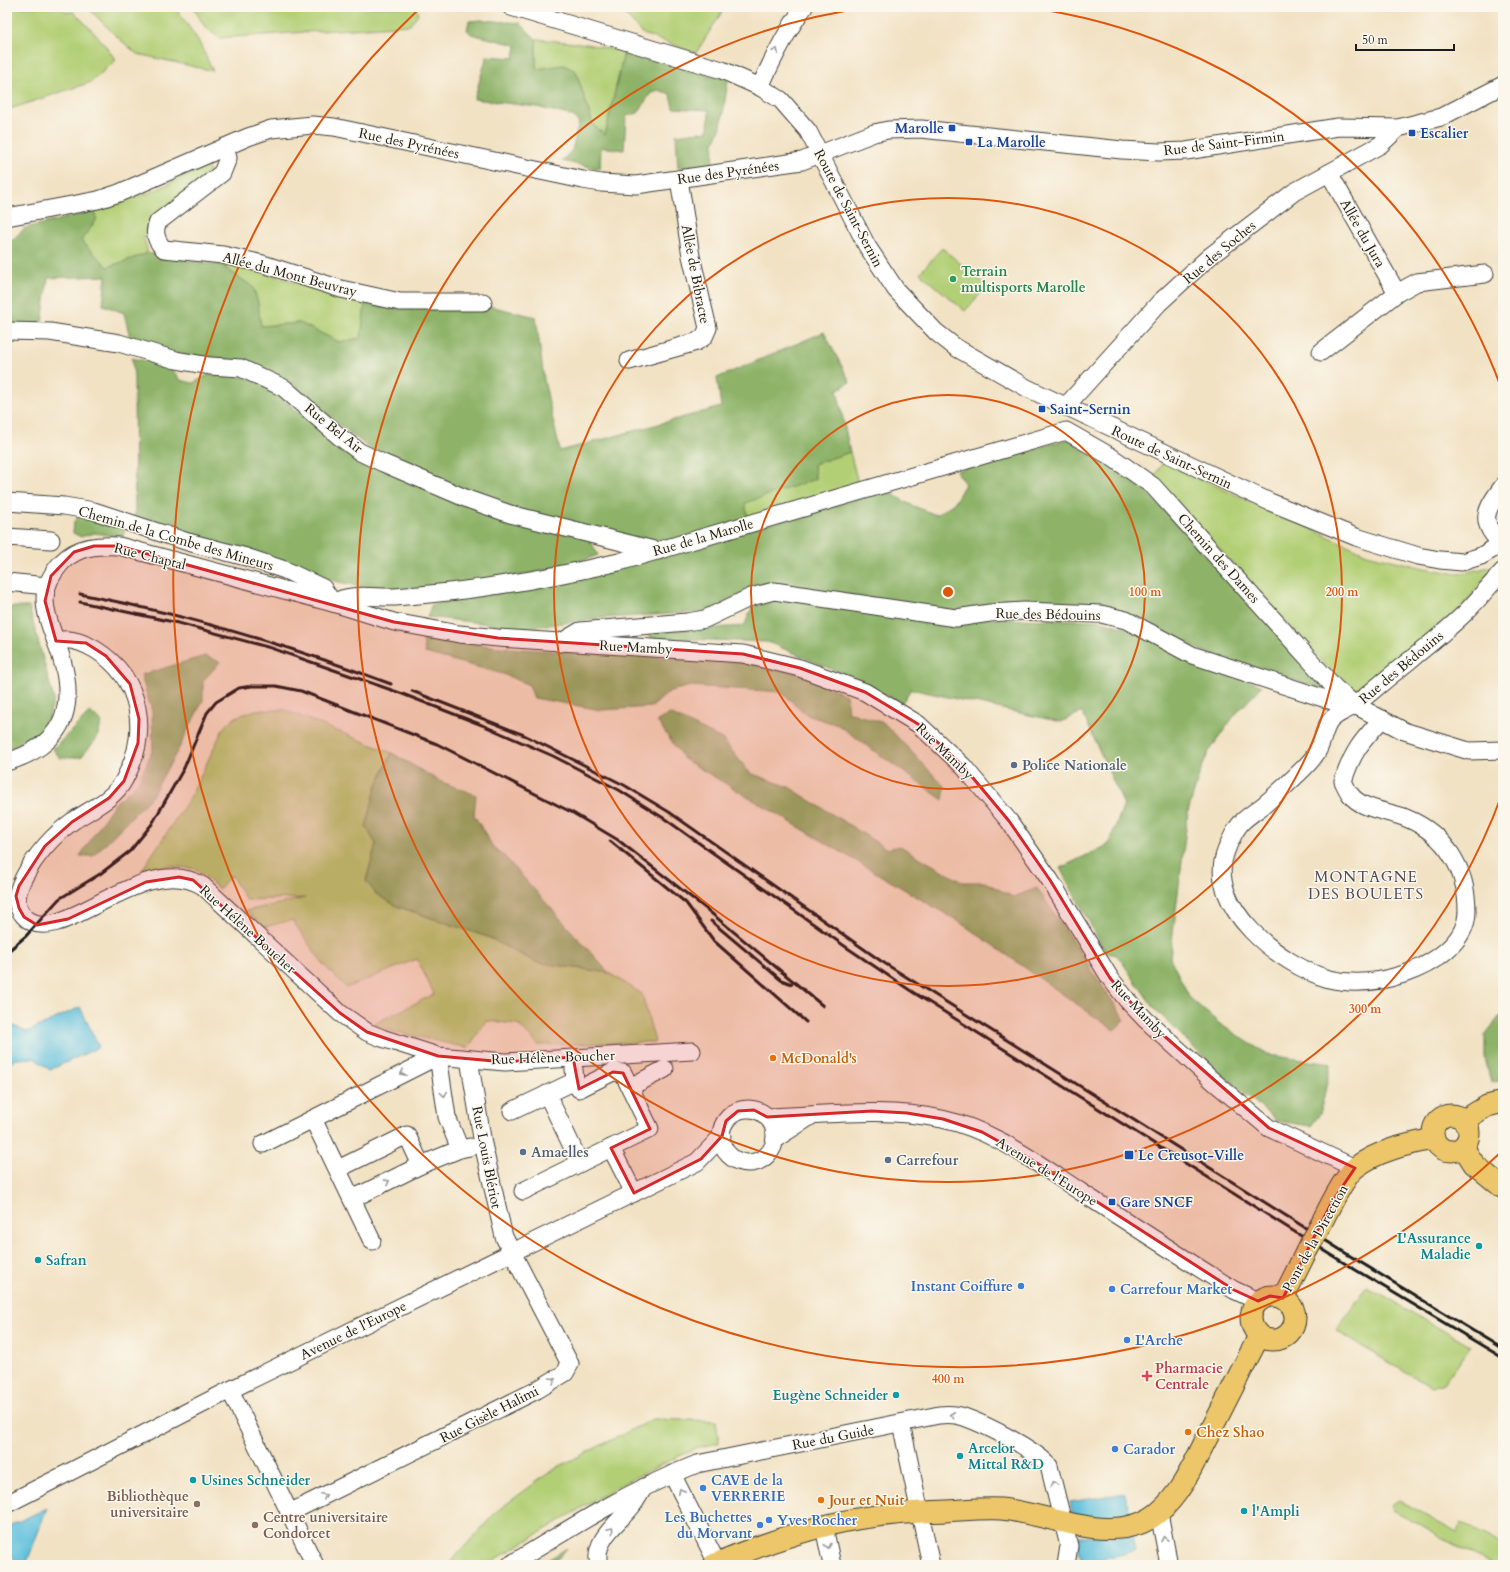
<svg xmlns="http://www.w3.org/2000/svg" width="1510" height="1572" viewBox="0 0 1510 1572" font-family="Cardo,serif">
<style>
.green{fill:#b2cf76;stroke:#677649}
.forest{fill:#8db267;stroke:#546742}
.water{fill:#5fc0dd;stroke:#3e6e7c}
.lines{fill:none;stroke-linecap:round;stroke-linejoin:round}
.minor-casing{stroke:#3c3a35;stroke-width:19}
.major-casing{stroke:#3c3a35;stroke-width:23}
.minor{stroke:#fff;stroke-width:17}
.major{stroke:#ecc669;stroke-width:21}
.rail{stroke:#1c1c1c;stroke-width:3}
.major-bridge-casing{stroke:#3c3a35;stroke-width:23;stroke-linecap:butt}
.major-bridge{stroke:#ecc669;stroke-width:21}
.oneway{stroke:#999}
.marked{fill:#d62828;fill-opacity:0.2;stroke:#d62828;stroke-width:3;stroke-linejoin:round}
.ring{fill:none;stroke:#de560d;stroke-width:2}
.transit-dot{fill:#1a4fb4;stroke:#fbf7ec;stroke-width:1.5}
.leisure-dot{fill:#2e9e5b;stroke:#fbf7ec;stroke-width:1.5}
.service-dot{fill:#5c6f8a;stroke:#fbf7ec;stroke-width:1.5}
.food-dot{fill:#e8710a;stroke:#fbf7ec;stroke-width:1.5}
.culture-dot{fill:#0f9aa8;stroke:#fbf7ec;stroke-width:1.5}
.shop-dot{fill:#3f7fe0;stroke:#fbf7ec;stroke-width:1.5}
.health-dot{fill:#e0444e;stroke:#fbf7ec;stroke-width:1.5}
.education-dot{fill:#8d6e63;stroke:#fbf7ec;stroke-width:1.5}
.labels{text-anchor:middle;stroke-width:3;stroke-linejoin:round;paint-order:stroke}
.transit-label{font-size:14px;font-weight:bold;fill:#164399;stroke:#fbf7ec;text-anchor:start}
.street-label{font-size:14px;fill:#1c1c1c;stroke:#fbf7ec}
.leisure-label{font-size:14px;font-weight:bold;fill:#27864d;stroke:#fbf7ec;text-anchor:start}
.service-label{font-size:14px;font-weight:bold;fill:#4e5e75;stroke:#fbf7ec;text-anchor:start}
.food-label{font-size:14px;font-weight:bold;fill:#c56008;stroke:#fbf7ec;text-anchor:start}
.culture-label{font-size:14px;font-weight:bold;fill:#0d838f;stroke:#fbf7ec;text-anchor:start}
.shop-label{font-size:14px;font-weight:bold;fill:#366cbe;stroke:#fbf7ec;text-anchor:start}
.health-label{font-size:14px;font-weight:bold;fill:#be3a42;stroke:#fbf7ec;text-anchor:start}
.education-label{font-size:14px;font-weight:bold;fill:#785e54;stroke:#fbf7ec;text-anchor:end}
.neighbourhood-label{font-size:15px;letter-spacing:1px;fill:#4d4959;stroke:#fbf7ec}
.centre{fill:#de560d;stroke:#fbf7ec;stroke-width:2}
.ring-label{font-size:12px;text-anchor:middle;font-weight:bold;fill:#de560d;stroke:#fbf7ec;stroke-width:3;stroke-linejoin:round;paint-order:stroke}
</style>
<rect width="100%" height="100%" fill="#fbf7ec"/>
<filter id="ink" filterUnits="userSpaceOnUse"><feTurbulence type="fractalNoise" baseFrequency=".025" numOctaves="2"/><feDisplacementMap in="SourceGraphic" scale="8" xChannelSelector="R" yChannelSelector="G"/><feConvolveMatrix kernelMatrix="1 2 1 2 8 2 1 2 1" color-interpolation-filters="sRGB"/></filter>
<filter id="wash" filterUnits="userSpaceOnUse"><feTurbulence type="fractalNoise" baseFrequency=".012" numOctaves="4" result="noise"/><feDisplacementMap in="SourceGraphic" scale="16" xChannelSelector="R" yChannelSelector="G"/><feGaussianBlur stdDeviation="0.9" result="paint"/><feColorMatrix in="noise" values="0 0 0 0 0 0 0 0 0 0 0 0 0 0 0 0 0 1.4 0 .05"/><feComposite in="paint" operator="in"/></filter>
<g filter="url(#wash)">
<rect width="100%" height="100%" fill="#f2e2c4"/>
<!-- green -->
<g class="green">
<path d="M7 7H61L66 12H74L100 39 116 60 91 82 7 110Z"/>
<path d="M87 7H175L198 40 213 71 137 54 116 36Z"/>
<path d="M193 7H416L418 14 410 25 219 38 205 27Z"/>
<path d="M618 7H725L696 53 643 34Z"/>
<path d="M536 39 587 44 624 52 605 135 593 125 576 71 536 69Z"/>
<path d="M205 166 210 171 157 214 144 238 148 253 108 267 80 241 96 220 95 211 154 191Z"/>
<path d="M942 248 987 286 965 311 920 273Z"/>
<path d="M221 265 259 271 365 304 362 338 339 342 299 323 260 326 258 303 253 287Z"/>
<path d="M850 452 858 483 748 518 744 503 815 479 814 464Z"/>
<path d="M1163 462 1367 554 1424 568 1458 574 1494 566 1463 606 1357 690H1348L1154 477Z"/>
<path d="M256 710H285L392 753 376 787V844L366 880 396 906 488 937 535 962 609 973 642 994 655 1042 538 1045 518 1024 486 1021 468 1048 387 1030 374 1024 434 994 417 959 346 988 323 964 292 920 264 927 246 911 305 898 246 900 231 875 219 889 196 869 170 866 142 870 191 796 224 727 236 717Z"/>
<path d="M1366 1286 1470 1346 1444 1383 1431 1387 1336 1331Z"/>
<path d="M653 1419 716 1421 719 1443 696 1448 618 1486 486 1565H448L497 1511 554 1469Z"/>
<path d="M1399 1500 1457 1532 1462 1523 1503 1545V1565H1494L1451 1543 1393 1509 1391 1505Z"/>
</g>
<!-- forest -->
<g class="forest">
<path d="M481 20 520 23 536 39V69L564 65 576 71 593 125 605 135 624 52 728 80 721 127 714 143 713 166 678 168 676 135 708 131 709 110 673 108 670 94 658 90 650 94 638 113 626 116 624 150 601 147 600 169 562 161 572 150 579 123 573 116 537 107 474 99 487 56 514 58 516 45 471 34 467 30 469 21Z"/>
<path d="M95 211 96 220 81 241 108 267 148 253 164 257 221 265 253 287 258 303 261 326 300 323 339 342 361 338 365 304 397 309 489 306 536 317 544 380 560 451 721 407 717 378 824 332 850 382 837 390 850 452 814 464 815 479 745 503 748 518 673 541 653 542 504 506 373 451 325 413 293 384 245 362 212 357 181 356 131 342 124 313 103 305 106 276 48 278 42 324 7 327V245L25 228Z"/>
<path d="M132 358 169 366 180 380 193 383 208 375 233 374 261 382 347 450 590 540 598 555 576 563 523 575 437 588H365L331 580 257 553 198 539 135 517 134 378Z"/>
<path d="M1068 439 1110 464 1149 494 1319 679 1324 689 1211 655 1135 619 954 611 782 585 703 612 603 618 525 628 427 617 432 604 554 584 887 491 911 505 936 515 954 503 965 484 956 471Z"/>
<path d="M80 515 121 526 125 533 121 537 94 533 81 537 73 533 74 521Z"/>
<path d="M773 599 991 619 1098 620 1123 627 1262 686 1234 716 1208 753 1198 778 1188 812 1170 958 1190 998 1220 1024 1268 1055 1331 1064 1320 1114 1311 1126 1277 1121 1210 1064 1154 1008 1117 955 1106 953 1060 868 1108 845 1124 805 1082 712 1061 722 911 689 902 703 845 675 768 642 651 638 648 632 744 626 752 608Z"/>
<path d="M7 607H29L54 700 43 735 7 749Z"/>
<path d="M423 639 520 649 740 662 797 673 846 695 848 712 884 723 945 787 943 800 838 725 807 715 781 692 691 686 670 691 652 707 601 710 534 698 529 685 503 674 425 653Z"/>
<path d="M205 656 220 662 203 681V700L178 750 151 797 93 856H80L114 804 138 783 153 749 152 711 141 675Z"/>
<path d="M90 712 102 722 96 740 81 757 60 758 53 749Z"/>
<path d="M670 714 722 739 750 773 789 787 887 849 900 846 962 882H985L1013 897 1037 888 1125 1020 1114 1030 961 923 684 759 657 721Z"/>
<path d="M392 753 439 781 476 795 474 815 493 847 505 857 609 973 535 962 488 937 396 906 376 894 366 881 376 844 366 827 376 787Z"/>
<path d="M1503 1015V1080L1491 1083 1485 1058V1035L1499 1017Z"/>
<path d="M567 1548 553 1565H540Z"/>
</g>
<!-- water -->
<g class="water">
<path d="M80 1007 99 1047 50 1070 34 1058 16 1059 7 1065V1028L12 1025 27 1032Z"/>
<path d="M1125 1493 1130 1520 1073 1516 1070 1502Z"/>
<path d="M47 1508 26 1565H17L7 1545V1527Z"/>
<path d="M1132 1536 1135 1551 1082 1564 1077 1537Z"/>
</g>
</g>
<g filter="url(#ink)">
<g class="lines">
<!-- minor casing -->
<g class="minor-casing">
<g id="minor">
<path d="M511 7 722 70 760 87 781 100 808 131 867 246 896 290 936 332 955 347 1027 388 1270 502 1356 537 1418 556 1440 560 1462 562 1481 556 1503 543"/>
<path d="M760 87C773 58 786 32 804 7"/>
<path d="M225 147 228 158 222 173 158 222C153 232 156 241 164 249L223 255 263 264 341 289 400 302H483"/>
<path d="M1329 173 1397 293"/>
<path d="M7 217 98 200 119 193 248 137 271 129 313 125 334 127 583 180 601 183 636 185 802 161 874 133 888 130 921 129 1122 150 1159 152 1186 151 1338 127 1398 128 1441 117 1503 85"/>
<path d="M7 331 50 332 119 343 176 360 210 366 241 368 284 388 340 437 360 452 383 463 470 500 510 514 658 551"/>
<path d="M1321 352 1397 293 1417 282 1485 274"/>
<path d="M629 361 696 342 704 337 708 328 691 256 679 179"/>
<path d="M1065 407 1159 303 1209 257 1294 192 1380 145 1398 128"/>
<path d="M1503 486C1486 509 1477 522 1503 545"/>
<path d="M7 502 64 506 94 511 188 542 246 557 285 570 323 588 333 603"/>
<path d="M7 537 51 540"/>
<path d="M7 582 47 586"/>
<path d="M333 603C351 592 374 598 395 597 471 592 545 579 619 562L1066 431 1110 456 1153 486 1335 688 1355 705 1404 731 1469 751 1503 750"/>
<path d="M56 641C70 637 83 642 96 650 142 679 150 733 124 780 114 799 91 809 73 821 52 836 36 855 24 877 17 891 13 904 24 916 57 954 142 848 203 886L340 1013 367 1032 382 1038 438 1056 505 1062 692 1051"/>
<path d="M560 643 580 631 687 622 705 619 751 597 774 591 956 618 990 613 1024 611 1101 614 1126 620 1192 655 1335 702 1355 705"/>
<path d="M1382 719C1361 742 1353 751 1343 781 1345 785 1347 790 1350 794 1361 810 1389 811 1406 818 1445 834 1467 868 1467 911 1467 943 1431 965 1404 974 1380 982 1354 985 1329 979 1282 966 1204 906 1226 851 1229 842 1236 828 1242 822 1249 815 1258 810 1265 804 1278 793 1291 781 1303 769 1308 764 1315 757 1318 750 1323 741 1324 727 1331 720 1337 713 1348 710 1355 705 1360 701 1365 697 1370 693 1401 666 1435 642 1465 613 1478 600 1490 585 1503 571"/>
<path d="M7 762C59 746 77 713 62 660 57 641 45 619 45 599 45 585 53 572 62 562 78 546 98 545 119 546L333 603 394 622 459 634 498 638 743 654 800 668 865 692 918 724 963 766 1009 821 1050 880 1110 978 1127 1000 1145 1019 1213 1081 1269 1128 1355 1168"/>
<path d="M630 1087 665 1069"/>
<path d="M547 1094 580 1163"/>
<circle cx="748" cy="1136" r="27"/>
<path d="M512 1111 575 1081 574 1069"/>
<path d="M767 1117C827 1115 884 1107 942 1119 994 1130 1038 1164 1081 1192 1132 1225 1183 1258 1234 1290L1258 1301"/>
<path d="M313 1119 372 1241"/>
<path d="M775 1139 811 1116"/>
<path d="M263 1144 438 1056 447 1117 460 1149"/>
<path d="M611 1148 634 1193"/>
<path d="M338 1169 407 1135 421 1165"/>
<path d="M523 1191 650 1129 623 1073 613 1072 579 1089 575 1081"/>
<path d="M352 1199 421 1165 460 1149 470 1147"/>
<path d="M230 1390 315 1565"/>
<path d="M901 1423 931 1565"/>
<path d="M672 1474 718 1565"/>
<path d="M7 1504 230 1390 697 1162 722 1136"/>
<path d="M289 1513 537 1390 565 1373 570 1364 504 1237 483 1144 469 1059"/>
<path d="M1159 1513 1169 1565"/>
<path d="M824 1527 832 1565"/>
<path d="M510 1565C570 1528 630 1490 697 1464L939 1415C948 1414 956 1414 964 1417 984 1424 1037 1450 1049 1466L1069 1546 1066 1565"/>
<path d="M599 1565C592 1540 619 1523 632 1506 637 1500 640 1493 644 1487"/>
</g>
</g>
<!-- major casing -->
<g class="major-casing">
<g id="major">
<circle cx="1451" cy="1133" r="18"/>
<path d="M1464 1120 1487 1106 1503 1102"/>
<path d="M1463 1147 1474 1164 1503 1188"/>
<path d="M1316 1234C1324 1218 1342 1179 1355 1168 1376 1151 1408 1144 1433 1139"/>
<circle cx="1273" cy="1318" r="22"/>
<path d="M1283 1298 1307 1250"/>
<path d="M713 1565C770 1540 833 1519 895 1514 912 1512 928 1512 945 1511 964 1510 983 1508 1001 1509 1050 1513 1116 1549 1159 1512 1183 1492 1195 1460 1209 1434 1226 1401 1243 1368 1259 1336"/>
</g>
</g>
<!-- minor -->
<use href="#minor" class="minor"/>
<!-- major -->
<use href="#major" class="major"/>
<!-- rail -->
<g class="rail">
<path d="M80 594C188 615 288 645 391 684"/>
<path d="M80 602 178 623 271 648 400 693 482 725 553 756 619 790 665 819 846 947 911 991 1349 1266 1503 1358"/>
<path d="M412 691 524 735 624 785 669 812 881 961 1355 1259 1503 1349"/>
<path d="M610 841 686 903 714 941 806 1022"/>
<path d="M711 921 781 980 792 984"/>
<path d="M7 952 26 936 59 899 100 874 130 851 152 824 184 768 207 713 216 702 239 688 252 686H276L301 691 437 744 573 813 618 840 705 908 823 1006"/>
</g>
<!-- major-bridge casing -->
<g class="major-bridge-casing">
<path id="major-bridge" d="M1307 1250 1316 1234"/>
</g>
<!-- major-bridge -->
<use href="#major-bridge" class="major-bridge"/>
</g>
<!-- one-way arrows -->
<defs><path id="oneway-chevron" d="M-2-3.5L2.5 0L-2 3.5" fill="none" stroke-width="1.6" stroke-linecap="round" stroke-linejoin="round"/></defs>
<g class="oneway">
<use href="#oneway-chevron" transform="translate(776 51) rotate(-64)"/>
<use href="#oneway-chevron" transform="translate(403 1073) rotate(153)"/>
<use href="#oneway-chevron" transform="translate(444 1094) rotate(82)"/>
<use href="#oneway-chevron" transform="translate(387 1182) rotate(-26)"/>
<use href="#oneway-chevron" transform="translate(553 1380) rotate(-31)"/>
<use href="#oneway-chevron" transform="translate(952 1415) rotate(-174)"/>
<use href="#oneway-chevron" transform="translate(1054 1484) rotate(-104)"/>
<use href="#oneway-chevron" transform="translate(681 1491) rotate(-116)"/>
<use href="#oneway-chevron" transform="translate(324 1496) rotate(-26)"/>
<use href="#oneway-chevron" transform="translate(611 1530) rotate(-50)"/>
<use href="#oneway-chevron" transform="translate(1164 1539) rotate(-102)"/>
<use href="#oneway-chevron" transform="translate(828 1546) rotate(79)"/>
</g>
</g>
<!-- marked area -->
<path class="marked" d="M94 546H119L394 622 498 638 743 654 800 668 865 692 918 724 963 766 1009 821 1050 880 1110 978 1145 1019 1269 1128 1355 1168 1332 1202 1283 1298 1270 1296 1258 1301 1234 1290 1029 1158 982 1132 943 1119 907 1113 872 1111 767 1117 754 1110 738 1111 726 1121 722 1136 701 1159 634 1193 611 1148 650 1129 623 1073 613 1072 579 1089 573 1057 505 1062 438 1056 367 1032 340 1013 193 880 179 877 146 882 68 919 37 925 24 917 19 908 16 896 19 886 45 846 72 822 109 798 124 781 138 743 139 719 130 684 106 656 86 643 56 641 45 601 51 576 74 552Z"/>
<!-- distance rings -->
<g class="ring">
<circle cx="948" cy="592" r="197"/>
<circle cx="948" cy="592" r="394"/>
<path d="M1502 794A590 590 0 1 1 871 7M1025 7A590 590 0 0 1 1502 390"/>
<path d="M1500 1153A787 787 0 1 1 421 7"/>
</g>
<!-- markers -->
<g class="transit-dot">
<rect x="948" y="124" width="8" height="8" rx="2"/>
<rect x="1408" y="129" width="8" height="8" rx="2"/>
<rect x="965" y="138" width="8" height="8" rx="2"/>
<rect x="1038" y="405" width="8" height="8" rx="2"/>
<rect x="1124" y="1150" width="10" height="10" rx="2"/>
<rect x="1108" y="1198" width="8" height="8" rx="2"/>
</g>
<circle class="leisure-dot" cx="953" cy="279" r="4"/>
<g class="service-dot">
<circle cx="1014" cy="765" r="4"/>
<circle cx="523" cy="1152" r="4"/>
<circle cx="888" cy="1160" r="4"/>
</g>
<g class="food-dot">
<circle cx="773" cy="1058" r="4"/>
<circle cx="1188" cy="1432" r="4"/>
<circle cx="821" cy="1500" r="4"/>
</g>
<g class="culture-dot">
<circle cx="1479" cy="1246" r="4"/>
<circle cx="38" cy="1260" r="4"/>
<circle cx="896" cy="1395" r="4"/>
<circle cx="960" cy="1456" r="4"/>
<circle cx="193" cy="1480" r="4"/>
<circle cx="1244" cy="1511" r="4"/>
</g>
<g class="shop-dot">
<circle cx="1021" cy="1286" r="4"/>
<circle cx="1112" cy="1289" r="4"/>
<circle cx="1127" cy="1340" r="4"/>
<circle cx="1115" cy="1449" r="4"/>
<circle cx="703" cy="1488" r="4"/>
<circle cx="769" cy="1520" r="4"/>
<circle cx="760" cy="1525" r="4"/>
</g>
<path class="health-dot" d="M1145 1370h4v4h4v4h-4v4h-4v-4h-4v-4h4z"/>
<g class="education-dot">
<circle cx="197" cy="1504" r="4"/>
<circle cx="255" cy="1525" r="4"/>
</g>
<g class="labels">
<!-- transit labels -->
<g class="transit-label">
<text x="944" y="133" text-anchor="end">Marolle</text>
<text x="1420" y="138">Escalier</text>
<text x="977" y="147">La Marolle</text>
<text x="1050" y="414">Saint-Sernin</text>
<text x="1138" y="1160">Le Creusot-Ville</text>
<text x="1120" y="1207">Gare SNCF</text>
</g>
<!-- street labels -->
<g class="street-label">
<text transform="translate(409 143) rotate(12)" y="5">Rue des Pyrénées</text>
<text transform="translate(1224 143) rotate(-7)" y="5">Rue de Saint-Firmin</text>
<text transform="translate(728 172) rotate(-8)" y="5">Rue des Pyrénées</text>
<text transform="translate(849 208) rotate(62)" y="5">Route de Saint-Sernin</text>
<text transform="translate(1363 233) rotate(60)" y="5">Allée du Jura</text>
<text transform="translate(1219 252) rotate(-40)" y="5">Rue des Soches</text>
<text transform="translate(290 274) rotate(15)" y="5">Allée du Mont Beuvray</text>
<text transform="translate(696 274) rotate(79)" y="5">Allée de Bibracte</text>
<text transform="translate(334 428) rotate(39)" y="5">Rue Bel Air</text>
<text transform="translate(1172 457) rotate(25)" y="5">Route de Saint-Sernin</text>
<text transform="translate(703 537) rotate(-16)" y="5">Rue de la Marolle</text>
<text transform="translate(176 538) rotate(16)" y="5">Chemin de la Combe des Mineurs</text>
<text transform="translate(150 556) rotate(14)" y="5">Rue Chaptal</text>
<text transform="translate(1219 558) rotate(48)" y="5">Chemin des Dames</text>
<text transform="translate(1048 614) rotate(1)" y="5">Rue des Bédouins</text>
<text transform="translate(636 647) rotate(3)" y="5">Rue Mamby</text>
<text transform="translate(1401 667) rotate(-40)" y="5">Rue des Bédouins</text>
<text transform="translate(945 751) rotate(44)" y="5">Rue Mamby</text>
<text transform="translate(248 929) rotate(42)" y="5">Rue Hélène Boucher</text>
<text transform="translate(1139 1009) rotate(47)" y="5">Rue Mamby</text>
<text transform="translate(553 1057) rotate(-2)" y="5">Rue Hélène Boucher</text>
<text transform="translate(487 1157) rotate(79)" y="5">Rue Louis Blériot</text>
<text transform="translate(1047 1171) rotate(32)" y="5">Avenue de l'Europe</text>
<text transform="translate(1315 1238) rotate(-61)" y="5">Pont de la Direction</text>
<text transform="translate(353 1330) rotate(-26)" y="5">Avenue de l'Europe</text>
<text transform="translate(489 1414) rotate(-27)" y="5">Rue Gisèle Halimi</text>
<text transform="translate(833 1437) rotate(-11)" y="5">Rue du Guide</text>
</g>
<!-- leisure labels -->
<g class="leisure-label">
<text x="961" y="276">Terrain<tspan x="961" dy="16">multisports Marolle</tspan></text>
</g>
<!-- service labels -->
<g class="service-label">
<text x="1022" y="770">Police Nationale</text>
<text x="531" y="1157">Amaelles</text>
<text x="896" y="1165">Carrefour</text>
</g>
<!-- food labels -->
<g class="food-label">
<text x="781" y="1063">McDonald's</text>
<text x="1196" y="1437">Chez Shao</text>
<text x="829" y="1505">Jour et Nuit</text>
</g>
<!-- culture labels -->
<g class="culture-label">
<text x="1471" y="1243" text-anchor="end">L'Assurance<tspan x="1471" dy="16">Maladie</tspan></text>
<text x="46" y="1265">Safran</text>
<text x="888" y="1400" text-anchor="end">Eugène Schneider</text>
<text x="968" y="1453">Arcelor<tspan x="968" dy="16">Mittal R&amp;D</tspan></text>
<text x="201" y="1485">Usines Schneider</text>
<text x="1252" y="1516">l'Ampli</text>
</g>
<!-- shop labels -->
<g class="shop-label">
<text x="1013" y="1291" text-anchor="end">Instant Coiffure</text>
<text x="1120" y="1294">Carrefour Market</text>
<text x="1135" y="1345">L'Arche</text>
<text x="1123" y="1454">Carador</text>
<text x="711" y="1485">CAVE de la<tspan x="711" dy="16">VERRERIE</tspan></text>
<text x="752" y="1522" text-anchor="end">Les Buchettes<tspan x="752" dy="16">du Morvant</tspan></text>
<text x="777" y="1525">Yves Rocher</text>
</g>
<!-- health labels -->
<g class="health-label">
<text x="1155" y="1373">Pharmacie<tspan x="1155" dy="16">Centrale</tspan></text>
</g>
<!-- education labels -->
<g class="education-label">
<text x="189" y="1501">Bibliothèque<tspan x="189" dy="16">universitaire</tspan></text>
<text x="263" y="1522" text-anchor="start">Centre universitaire<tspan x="263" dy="16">Condorcet</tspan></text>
</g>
<!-- neighbourhood labels -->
<g class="neighbourhood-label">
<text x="1366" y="882">MONTAGNE<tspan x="1366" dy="17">DES BOULETS</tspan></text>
</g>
</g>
<circle cx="948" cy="592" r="6" class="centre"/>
<g class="ring-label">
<text x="1145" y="596">100 m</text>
<text x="1342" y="596">200 m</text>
<text x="1365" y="1013">300 m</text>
<text x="948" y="1383">400 m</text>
</g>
<!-- margin -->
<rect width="1510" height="1572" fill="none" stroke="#fbf7ec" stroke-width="24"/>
<!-- scale -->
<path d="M1356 44v6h98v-6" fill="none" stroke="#1c1c1c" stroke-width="2"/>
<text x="1362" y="44" font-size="12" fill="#1c1c1c" stroke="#fbf7ec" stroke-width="3" paint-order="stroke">50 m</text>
</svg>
